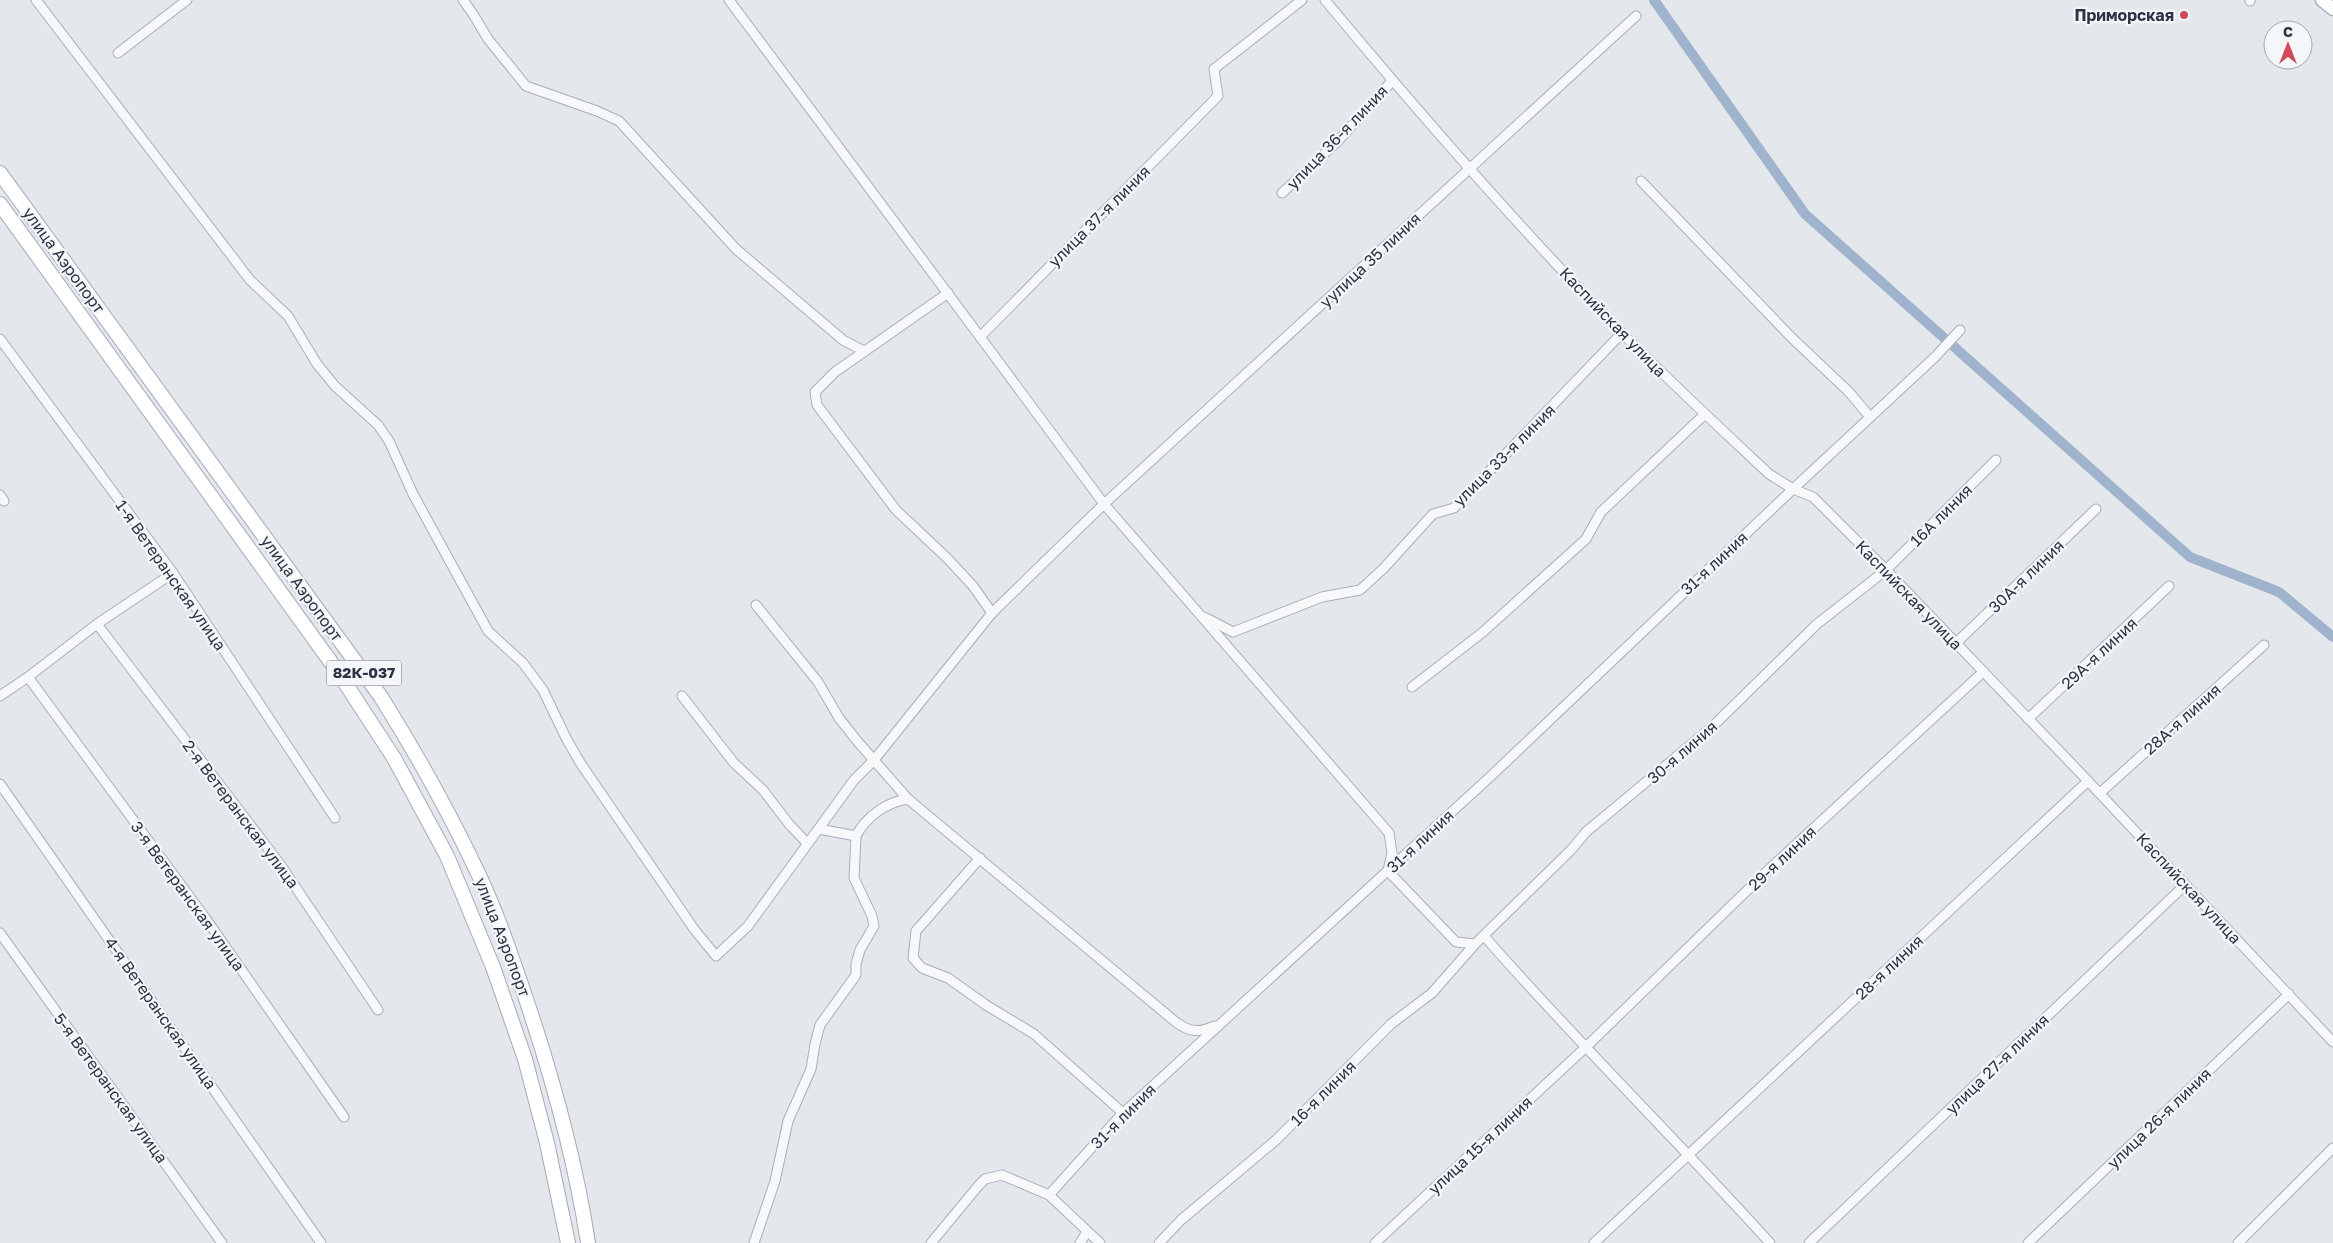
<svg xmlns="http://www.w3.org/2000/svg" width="2333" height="1243" viewBox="0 0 2333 1243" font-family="'Golos Text',sans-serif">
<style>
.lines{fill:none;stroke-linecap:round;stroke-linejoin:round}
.canal{stroke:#9fb4cc;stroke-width:10}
.street-casing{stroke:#a9aeb7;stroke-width:11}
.secondary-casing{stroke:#a9aeb7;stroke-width:15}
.primary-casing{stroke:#a3abb8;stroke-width:16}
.street{stroke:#f7f8fa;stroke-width:9}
.secondary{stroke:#fff;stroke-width:12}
.primary{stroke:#fff;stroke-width:14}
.poi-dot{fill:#d1495b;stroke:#f4f6f9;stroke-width:2}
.labels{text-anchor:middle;stroke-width:4.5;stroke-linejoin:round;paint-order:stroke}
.shield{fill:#f4f6f9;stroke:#676e7b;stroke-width:1}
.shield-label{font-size:15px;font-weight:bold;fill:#2b3445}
.poi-label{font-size:16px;font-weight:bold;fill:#2b3445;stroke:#f4f6f9;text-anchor:end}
.street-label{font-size:16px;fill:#2b3445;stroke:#f4f6f9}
</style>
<rect width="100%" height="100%" fill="#e4e7ec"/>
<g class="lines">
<!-- canal -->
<path class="canal" d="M1654 0 1805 214 2190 557 2279 592 2333 637"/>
<!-- street casing -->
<g class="street-casing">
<g id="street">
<path d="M36 0 250 280 288 316 317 364 335 386 378 425 389 441 413 494 488 631 523 663 543 690 567 740 581 764 694 929 716 956 748 926 854 780 874 760 992 613 1104 504 1389 833 1392 853 1388 871 1456 942 1475 944"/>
<path d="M463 0 473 14 488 39 526 86 597 111 619 121 736 249 843 340 864 351"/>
<path d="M729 0C855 167 979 336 1104 504L1636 16"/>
<path d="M1325 0C1420 114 1518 227 1622 333 1669 381 1719 427 1769 474L1793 489 1813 497 1886 570 2088 781 2333 1042"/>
<path d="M2250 1V0"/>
<path d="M118 53 187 0"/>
<path d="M1641 181 1792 338 1849 392 1870 417"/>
<path d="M1282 193 1337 142 1392 81"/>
<path d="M948 293 835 372 815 392 817 405 896 510 947 558 973 586 992 613"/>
<path d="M980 337 1218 96 1214 69 1302 0"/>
<path d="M0 339 173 573 335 818"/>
<path d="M0 495 4 501"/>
<path d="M756 605 818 682 839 718 858 742 908 799"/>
<path d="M1204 617 1233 632 1322 597 1360 590 1383 569 1433 514 1454 508 1622 333"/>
<path d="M97 624 280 864 378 1010"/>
<path d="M1955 644 2096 509"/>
<path d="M28 677 206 919 344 1117"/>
<path d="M1412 687 1483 632 1586 539 1601 512 1705 414"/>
<path d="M0 696 28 677 97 624 173 573"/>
<path d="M682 696 734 763 763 790 789 824 807 843"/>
<path d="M2028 719 2169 586"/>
<path d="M0 784 321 1243"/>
<path d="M2100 793 2264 645"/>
<path d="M856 836C866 817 886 802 908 799L1177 1023C1190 1032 1199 1033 1214 1026"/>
<path d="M980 858 916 931 913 958 922 968 948 978 986 1005 1034 1034 1123 1113"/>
<path d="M0 933 222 1243"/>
<path d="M1484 936C1576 1041 1676 1139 1770 1243"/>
<path d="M1049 1195 1121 1115 1491 776 1793 489 1935 357 1960 330"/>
<path d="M754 1243 775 1181 788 1121 811 1069 815 1044 820 1025 856 975V964L860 950 874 926 872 916 854 878 856 836 819 829"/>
<path d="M931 1243 979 1185 985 1179 1002 1175 1049 1195 1100 1243"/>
<path d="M1080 1243 1087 1232"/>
<path d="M1159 1243 1181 1220 1276 1140 1391 1024 1432 993 1475 944 1571 850 1586 832 1712 727 1817 624 1886 570 1996 460"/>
<path d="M1375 1243 1586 1047 1765 873 1982 673"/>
<path d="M1594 1243 2088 781"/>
<path d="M1809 1243 2185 885"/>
<path d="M2028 1243 2289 994"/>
<path d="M2238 1243 2333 1148"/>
</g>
</g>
<!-- secondary casing -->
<g class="secondary-casing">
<path id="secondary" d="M2322 0 2333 9"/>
</g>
<!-- primary casing -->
<g class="primary-casing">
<g id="primary">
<path d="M0 173 381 697C416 753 448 810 476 869 495 908 509 949 523 990 551 1072 575 1157 588 1243"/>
<path d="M0 204 338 672 394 758 447 856 493 967 525 1059 547 1143 568 1243"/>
</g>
</g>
<!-- street -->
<use href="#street" class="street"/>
<!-- secondary -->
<use href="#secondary" class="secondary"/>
<!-- primary -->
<use href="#primary" class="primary"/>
</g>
<!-- markers -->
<circle class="poi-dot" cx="2184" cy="15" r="5"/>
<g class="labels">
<!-- shield labels -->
<rect class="shield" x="326.5" y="660.5" width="75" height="25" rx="4"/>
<g class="shield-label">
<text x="364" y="678">82К-037</text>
</g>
<!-- poi labels -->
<g class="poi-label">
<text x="2174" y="21">Приморская</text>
</g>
<!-- street labels -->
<g class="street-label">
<text transform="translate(1337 137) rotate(-46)" y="6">улица 36-я линия</text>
<text transform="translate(1099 216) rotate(-45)" y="6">улица 37-я линия</text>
<text transform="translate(64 260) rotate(54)" y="6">улица Аэропорт</text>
<text transform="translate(1370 260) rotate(-43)" y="6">уулица 35 линия</text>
<text transform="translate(1613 322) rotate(46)" y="6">Каспийская улица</text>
<text transform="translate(1504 455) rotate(-45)" y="6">улица 33-я линия</text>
<text transform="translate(1941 515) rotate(-45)" y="6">16А линия</text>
<text transform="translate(1714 563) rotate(-43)" y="6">31-я линия</text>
<text transform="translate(171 575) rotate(55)" y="6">1-я Ветеранская улица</text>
<text transform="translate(2026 576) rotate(-44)" y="6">30А-я линия</text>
<text transform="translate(302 588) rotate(54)" y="6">улица Аэропорт</text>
<text transform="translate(1909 595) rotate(46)" y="6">Каспийская улица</text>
<text transform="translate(2099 653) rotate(-43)" y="6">29А-я линия</text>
<text transform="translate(2182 719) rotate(-42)" y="6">28А-я линия</text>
<text transform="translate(1682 752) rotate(-41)" y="6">30-я линия</text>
<text transform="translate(241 814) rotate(53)" y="6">2-я Ветеранская улица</text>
<text transform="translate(1420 841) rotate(-43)" y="6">31-я линия</text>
<text transform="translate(1782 858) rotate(-43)" y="6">29-я линия</text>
<text transform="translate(2189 888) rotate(47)" y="6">Каспийская улица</text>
<text transform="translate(188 896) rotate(54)" y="6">3-я Ветеранская улица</text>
<text transform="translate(503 937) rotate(69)" y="6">улица Аэропорт</text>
<text transform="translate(1889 967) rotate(-43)" y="6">28-я линия</text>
<text transform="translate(161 1013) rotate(55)" y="6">4-я Ветеранская улица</text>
<text transform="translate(1997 1064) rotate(-44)" y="6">улица 27-я линия</text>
<text transform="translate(111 1088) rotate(54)" y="6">5-я Ветеранская улица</text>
<text transform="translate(1323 1093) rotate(-45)" y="6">16-я линия</text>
<text transform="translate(1123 1116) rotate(-45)" y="6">31-я линия</text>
<text transform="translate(2159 1118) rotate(-44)" y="6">улица 26-я линия</text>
<text transform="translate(1480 1145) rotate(-43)" y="6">улица 15-я линия</text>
</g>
</g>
<!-- north arrow -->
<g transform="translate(2288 45)"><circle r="24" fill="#f4f6f9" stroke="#a4a8b1"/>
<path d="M0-4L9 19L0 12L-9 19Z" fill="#d1495b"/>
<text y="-8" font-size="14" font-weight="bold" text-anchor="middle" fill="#2b3445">С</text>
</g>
</svg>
